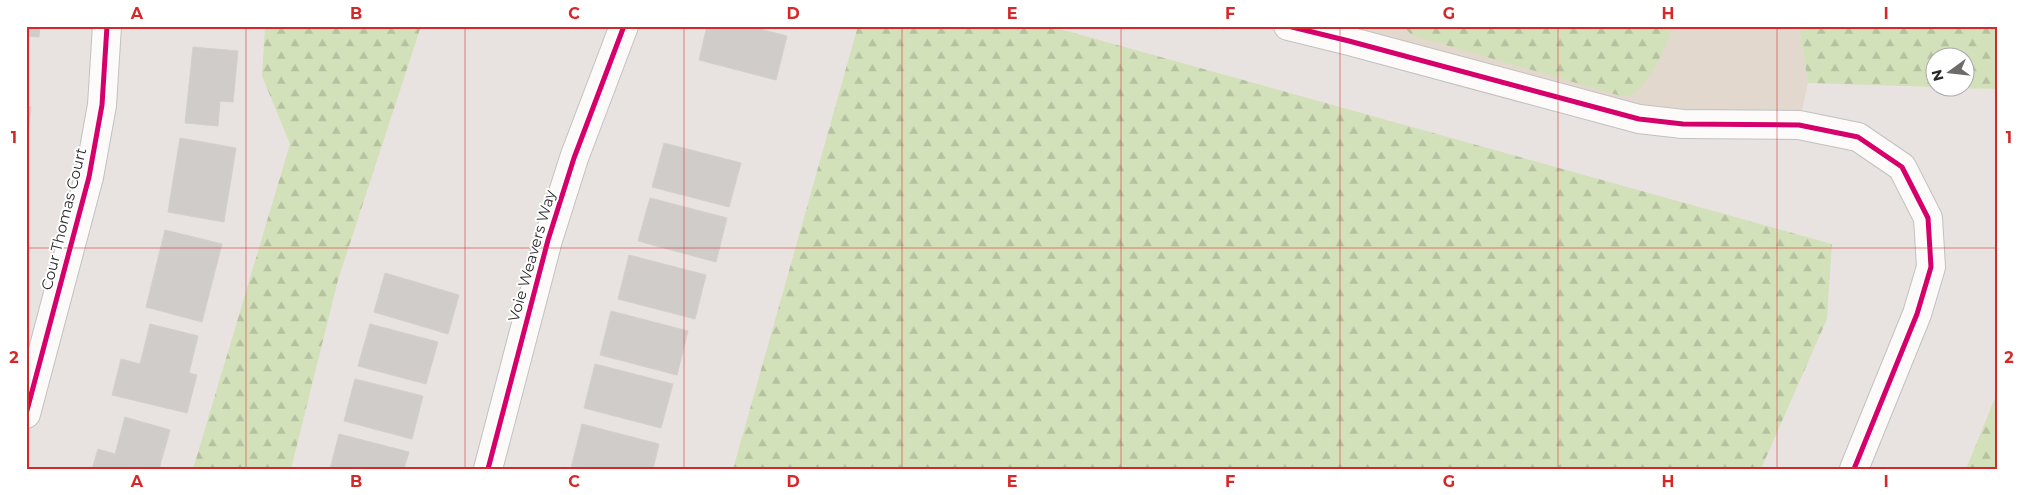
<svg xmlns="http://www.w3.org/2000/svg" width="2023" height="495" viewBox="0 0 2023 495" font-family="Montserrat,sans-serif">
<style>
.education{fill:#e2d8ce}
.forest{fill:url(#forest-firs)}
.building{fill:#cfccc9;stroke:#d3cfcc}
.lines{fill:none;stroke-linecap:round;stroke-linejoin:round}
.minor-casing{stroke:#c2c1c1;stroke-width:30}
.minor{stroke:#fcfbfa;stroke-width:28}
.cycleway-casing{stroke:#fff;stroke-width:8}
.cycleway{stroke:#d6006c;stroke-width:5}
.grid{fill:none;stroke:#d62828;stroke-width:1;stroke-opacity:0.55}
.labels{text-anchor:middle;stroke-width:4;stroke-linejoin:round;paint-order:stroke}
.street-label{font-size:15px;fill:#2a2a2a;stroke:#fff}
.neatline{fill:none;stroke:#d62828;stroke-width:2}
.grid-label{font-size:16px;text-anchor:middle;font-weight:bold;fill:#d62828}
</style>
<defs>
<pattern id="forest-firs" width="22" height="20" patternUnits="userSpaceOnUse" patternTransform="scale(1.25)"><rect width="22" height="20" fill="#d3e1ba"/><path d="M5 1l3.5 6h-7zM16 11l3.5 6h-7z" fill="#b5c1a0"/></pattern>
</defs>
<rect width="100%" height="100%" fill="#e8e3e0"/>
<!-- education -->
<path class="education" d="M1288 26H1799L1808 83 1799 125 1683 124Z"/>
<!-- forest -->
<g class="forest">
<path d="M265 26H421L338 280 291 469H193L290 144 262 76Z"/>
<path d="M858 26H1049L1832 244 1827 319 1761 469H733Z"/>
<path d="M1404 26H1672C1672 39 1645 89 1633 94 1630 96 1625 96 1621 96L1411 35Z"/>
<path d="M1799 26H1997V89L1948 88H1966V58H1936L1935 87 1808 83Z"/>
<path d="M1997 393V469H1966Z"/>
</g>
<!-- building -->
<g class="building">
<path d="M26 26H40L39 37 26 36Z"/>
<path d="M707 26H748L787 36 776 80 699 60Z"/>
<path d="M193 47 238 51 233 102 220 101 218 126 185 123Z"/>
<path d="M26 106 31 107 27 141H26Z"/>
<path d="M180 138 236 148 224 222 168 212Z"/>
<path d="M664 143 741 163 729 207 652 187Z"/>
<path d="M650 198 727 218 716 262 638 241Z"/>
<path d="M165 230 222 244 202 322 146 307Z"/>
<path d="M629 255 706 275 695 319 618 299Z"/>
<path d="M385 273 459 295 448 334 374 312Z"/>
<path d="M611 311 688 331 677 375 600 355Z"/>
<path d="M150 324 198 336 189 373 197 375 187 413 112 395 121 359 140 364Z"/>
<path d="M370 324 438 342 426 384 358 366Z"/>
<path d="M595 364 673 384 661 428 584 408Z"/>
<path d="M355 379 423 396 412 439 344 421Z"/>
<path d="M125 417 170 430 159 469H92L98 449 115 454Z"/>
<path d="M582 424 659 444 653 469 571 468Z"/>
<path d="M339 434 409 452 404 469H330Z"/>
</g>
<g class="lines">
<!-- minor casing -->
<g class="minor-casing">
<g id="minor">
<path d="M1288 26 1349 41 1639 119 1683 124 1799 125 1858 137 1902 167 1928 218 1931 267 1917 314 1854 469"/>
<path d="M26 414 89 177 102 105 107 26"/>
<path d="M488 469 548 240 574 158 624 26"/>
</g>
</g>
<!-- minor -->
<use href="#minor" class="minor"/>
<!-- cycleway casing -->
<g class="cycleway-casing">
<g id="cycleway">
<path d="M1288 26 1349 41 1639 119 1683 124 1799 125 1858 137 1902 167 1928 218 1931 267 1917 314 1854 469"/>
<path d="M26 414 89 177 102 105 107 26"/>
<path d="M488 469 548 240 574 158 624 26"/>
</g>
</g>
<!-- cycleway -->
<use href="#cycleway" class="cycleway"/>
</g>
<!-- grid -->
<path class="grid" d="M246 26V469M465 26V469M684 26V469M902 26V469M1121 26V469M1340 26V469M1558 26V469M1777 26V469M26 248H1997"/>
<g class="labels">
<!-- street labels -->
<g class="street-label">
<text transform="translate(64 219) rotate(-76)" y="5">Cour Thomas Court</text>
<text transform="translate(532 256) rotate(-74)" y="5">Voie Weavers Way</text>
</g>
</g>
<!-- border -->
<rect width="2023" height="495" fill="none" stroke="#ffffff" stroke-width="55"/>
<!-- north arrow -->
<g transform="translate(1950 72) rotate(255)"><circle r="24" fill="#ffffff" stroke="#aaaaaa"/>
<path d="M0-4L9 19L0 12L-9 19Z" fill="#6c6b6a"/>
<text y="-8" font-size="14" font-weight="bold" text-anchor="middle" fill="#2a2a2a">N</text>
</g>
<rect x="28" y="28" width="1968" height="440" class="neatline"/>
<g class="grid-label">
<text x="137" y="19">A</text>
<text x="356" y="19">B</text>
<text x="574" y="19">C</text>
<text x="793" y="19">D</text>
<text x="1012" y="19">E</text>
<text x="1230" y="19">F</text>
<text x="1449" y="19">G</text>
<text x="1668" y="19">H</text>
<text x="1886" y="19">I</text>
<text x="14" y="143">1</text>
<text x="2009" y="143">1</text>
<text x="14" y="363">2</text>
<text x="2009" y="363">2</text>
<text x="137" y="487">A</text>
<text x="356" y="487">B</text>
<text x="574" y="487">C</text>
<text x="793" y="487">D</text>
<text x="1012" y="487">E</text>
<text x="1230" y="487">F</text>
<text x="1449" y="487">G</text>
<text x="1668" y="487">H</text>
<text x="1886" y="487">I</text>
</g>
</svg>
